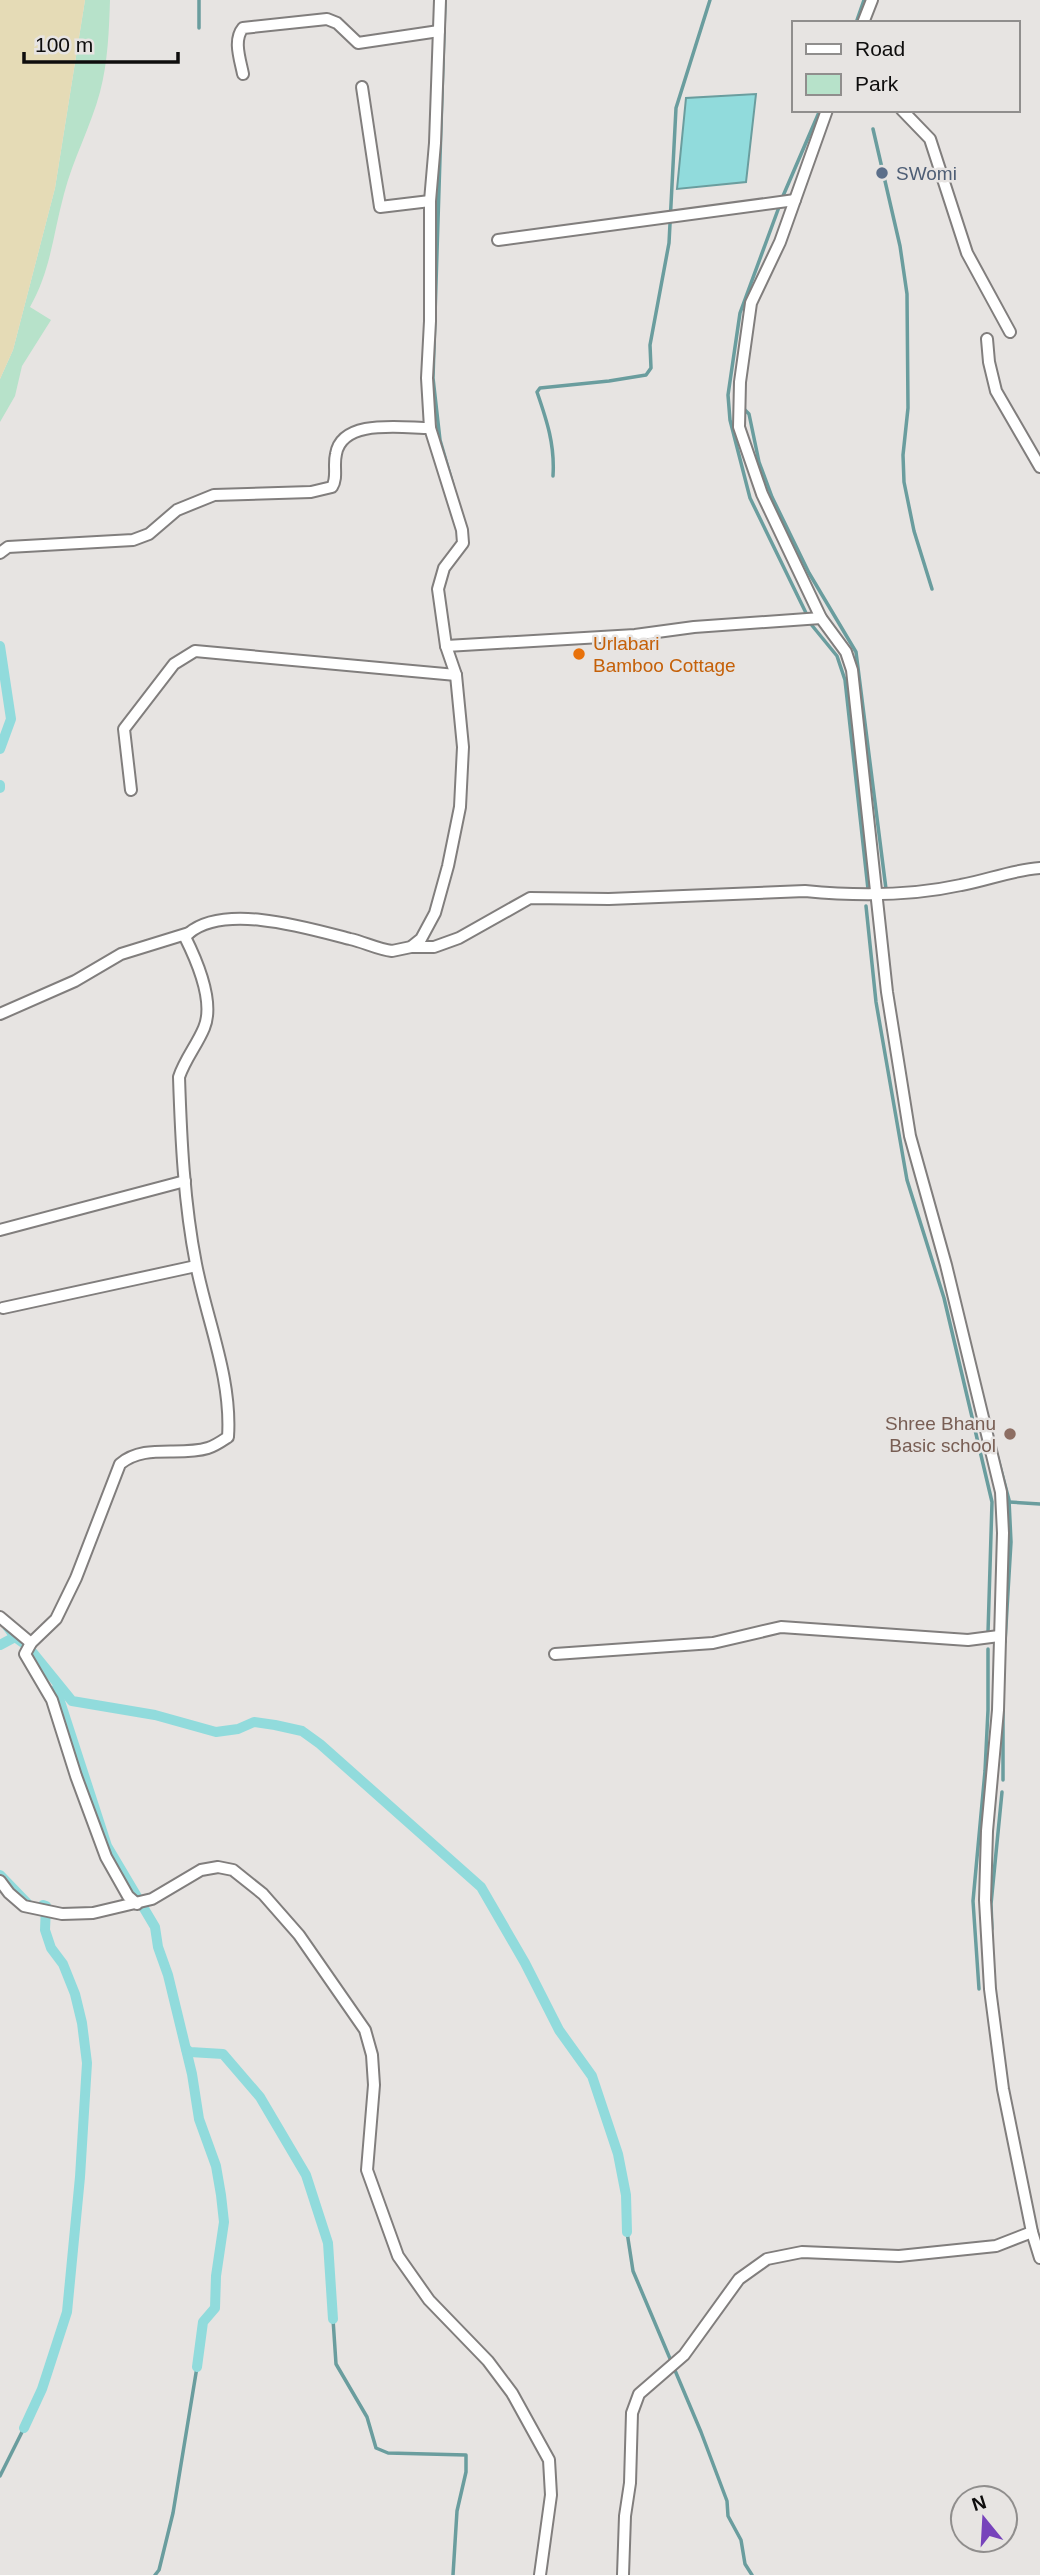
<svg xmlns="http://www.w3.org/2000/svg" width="1040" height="2575" viewBox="0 0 1040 2575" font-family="Helvetica,sans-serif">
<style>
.green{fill:#b7e2ca}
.sand{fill:#e5dbb6}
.water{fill:#91dbdc;stroke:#6a9d9e;stroke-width:2}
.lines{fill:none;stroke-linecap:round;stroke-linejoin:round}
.stream{stroke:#6a9d9e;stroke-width:3.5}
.canal{stroke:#91dbdc;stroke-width:10}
.minor-casing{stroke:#817e7d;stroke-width:14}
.minor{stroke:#fff;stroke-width:10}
.service-dot{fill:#5c6f8a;stroke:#e7e4e2;stroke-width:2.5}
.food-dot{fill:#e8710a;stroke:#e7e4e2;stroke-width:2.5}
.education-dot{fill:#8d6e63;stroke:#e7e4e2;stroke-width:2.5}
.labels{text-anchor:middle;stroke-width:5;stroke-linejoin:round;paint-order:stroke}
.service-label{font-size:19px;fill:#4e5e75;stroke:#e7e4e2;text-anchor:start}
.food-label{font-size:19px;fill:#c56008;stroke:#e7e4e2;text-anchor:start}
.education-label{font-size:19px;fill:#785e54;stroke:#e7e4e2;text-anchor:end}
</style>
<rect width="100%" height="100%" fill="#e7e4e2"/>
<!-- green -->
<path class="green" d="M85 0H110C109 30 108 62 100 92 91 126 73 159 64 194 53 234 51 270 30 307L51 320 22 366 15 396 0 422V379L13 350 55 188Z"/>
<!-- sand -->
<path class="sand" d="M0 0H85L55 188 13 350 0 379Z"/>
<!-- water -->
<path class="water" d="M756 94 746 182 677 189 686 98Z"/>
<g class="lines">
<!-- stream -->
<g class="stream">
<path d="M199 0V28"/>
<path d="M445 0 433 378 440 440 453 485"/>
<path d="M856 23 864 0"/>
<path d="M873 129 900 246 907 294 908 408 903 455 904 482 914 531 932 589"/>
<path d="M783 196 820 110"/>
<path d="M779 207 740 313 728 395 730 420 750 498 807 615"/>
<path d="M743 408 749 414 759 462 772 497 809 573 856 652 886 889"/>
<path d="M553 476C555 445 547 421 537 392L540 388 609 381 646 375 651 368 650 345 669 243 676 108 710 0"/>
<path d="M810 623 837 656 845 680 868 889"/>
<path d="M866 906 876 1002 907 1180 944 1298 992 1502 988 1633"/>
<path d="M997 1455 1009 1500 1011 1542 1005 1642"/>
<path d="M1009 1502 1040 1504"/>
<path d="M1003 1780V1706"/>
<path d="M992 1929 991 1904 1002 1792"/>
<path d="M979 1989 973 1901 985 1771 988 1710V1649"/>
<path d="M627 2232 633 2271 701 2432 727 2501 728 2516 741 2540 745 2564 752 2575"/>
<path d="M333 2319 336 2364 367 2417 376 2448 388 2453 466 2455V2472L457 2511 453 2575"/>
<path d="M0 2476 24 2428"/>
<path d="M155 2575 159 2570 173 2513 197 2367"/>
</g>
<!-- canal -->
<g class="canal">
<path d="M0 646 11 719 0 749"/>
<path d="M0 785V788"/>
<path d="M7 1626 15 1637 26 1645"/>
<path d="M0 1645 15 1637"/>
<path d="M33 1653 72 1701 155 1715 216 1732 238 1729 254 1722 275 1725 302 1731 320 1744 481 1887 525 1963 559 2030 592 2076 618 2154 626 2195 627 2232"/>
<path d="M56 1689 107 1846 155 1927 158 1947 168 1975 192 2074 199 2119 216 2166 221 2195 224 2222 216 2276 215 2308 203 2322 197 2367"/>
<path d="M0 1875 27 1903"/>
<path d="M186 2049 190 2052 223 2054 260 2097 306 2175 328 2243 333 2319"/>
<path d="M24 2428 42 2389 67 2312 80 2177 87 2063 82 2023 75 1994 63 1964 51 1948 45 1930 46 1906 43 1905"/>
</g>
<!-- minor casing -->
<g class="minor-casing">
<g id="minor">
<path d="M863 23 872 0"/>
<path d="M243 74C240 59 233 40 243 28L327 19 337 23 358 43 439 31"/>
<path d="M362 87 380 207 430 201"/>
<path d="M827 110 780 242 751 303 740 382 739 427 762 494 821 618 846 652 852 670 887 992 910 1136 946 1265 1001 1492 1003 1533 998 1710 987 1831 985 1900 990 1989 1003 2089 1032 2232 1040 2258"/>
<path d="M902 110 930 139 967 253 1010 332"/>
<path d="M498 240 795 200"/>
<path d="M987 339 989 362 996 391 1040 467"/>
<path d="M0 553 8 547 133 540 149 534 177 510 214 495 311 492 332 487C338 477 333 466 336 454 342 418 402 428 430 428"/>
<path d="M446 646 635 635 694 627 821 618"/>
<path d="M131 790 124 729 174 664 195 651 456 675"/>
<path d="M411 947H434L459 938 530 898 609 899 805 891C856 896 911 896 961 885 988 880 1012 870 1040 868"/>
<path d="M0 1014 75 981 121 954 189 933C225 903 308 928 350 939 364 942 377 949 392 951L411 947 421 939 435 913 448 866 460 807 463 747 456 675 446 646 438 589 444 568 463 543 462 530 430 428 427 378 430 321V201L435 143 440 0"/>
<path d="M0 1230 185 1181"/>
<path d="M3 1308 196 1266"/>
<path d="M0 1617 31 1643"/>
<path d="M555 1654 713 1643 781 1627 968 1640 999 1636"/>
<path d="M0 1881 9 1893 24 1906 62 1914 93 1913 152 1899 201 1870 218 1867 233 1870 263 1894 299 1935 365 2030 372 2055 374 2085 367 2170 398 2256 429 2300 488 2361 512 2393 549 2460 551 2495 540 2575"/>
<path d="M137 1904 128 1896 106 1857 76 1776 52 1700 25 1654 31 1643 56 1619 76 1578 120 1464C145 1443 179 1457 208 1448 215 1446 222 1441 228 1437 232 1378 207 1321 196 1264 184 1203 181 1139 179 1077 185 1059 197 1045 204 1028 215 1002 197 961 185 937L189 933"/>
<path d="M623 2575 625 2516 630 2483 632 2413 639 2394 684 2355 739 2279 767 2259 802 2252 899 2256 996 2246 1032 2232"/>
</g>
</g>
<!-- minor -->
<use href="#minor" class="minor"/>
</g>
<!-- markers -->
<circle class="service-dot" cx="882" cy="173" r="7"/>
<circle class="food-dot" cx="579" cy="654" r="7"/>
<circle class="education-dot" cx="1010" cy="1434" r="7"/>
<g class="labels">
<!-- service labels -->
<g class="service-label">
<text x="896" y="180">SWomi</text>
</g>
<!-- food labels -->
<g class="food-label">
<text x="593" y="650">Urlabari<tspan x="593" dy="22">Bamboo Cottage</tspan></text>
</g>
<!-- education labels -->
<g class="education-label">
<text x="996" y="1430">Shree Bhanu<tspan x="996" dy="22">Basic school</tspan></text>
</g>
</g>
<!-- legend -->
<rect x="792" y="21" width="228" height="91" fill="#e7e4e2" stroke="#908e8d" stroke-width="2"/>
<rect x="806" y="44" width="35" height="10" fill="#ffffff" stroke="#908e8d" stroke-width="2"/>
<text x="855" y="56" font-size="21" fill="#0e0d0d">Road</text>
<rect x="806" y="74" width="35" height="21" fill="#b7e2ca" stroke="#908e8d" stroke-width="2"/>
<text x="855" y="91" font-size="21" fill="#0e0d0d">Park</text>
<!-- north arrow -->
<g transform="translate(984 2519) rotate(342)"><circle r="33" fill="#e7e4e2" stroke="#908e8d" stroke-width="2"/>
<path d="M0-5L12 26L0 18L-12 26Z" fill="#7743bb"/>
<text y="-10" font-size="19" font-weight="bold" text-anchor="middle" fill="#0e0d0d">N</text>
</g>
<!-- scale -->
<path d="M24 52v10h154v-10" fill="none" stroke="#0e0d0d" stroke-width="3.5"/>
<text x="35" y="52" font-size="21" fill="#0e0d0d" stroke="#e7e4e2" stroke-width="5" paint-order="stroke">100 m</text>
</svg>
